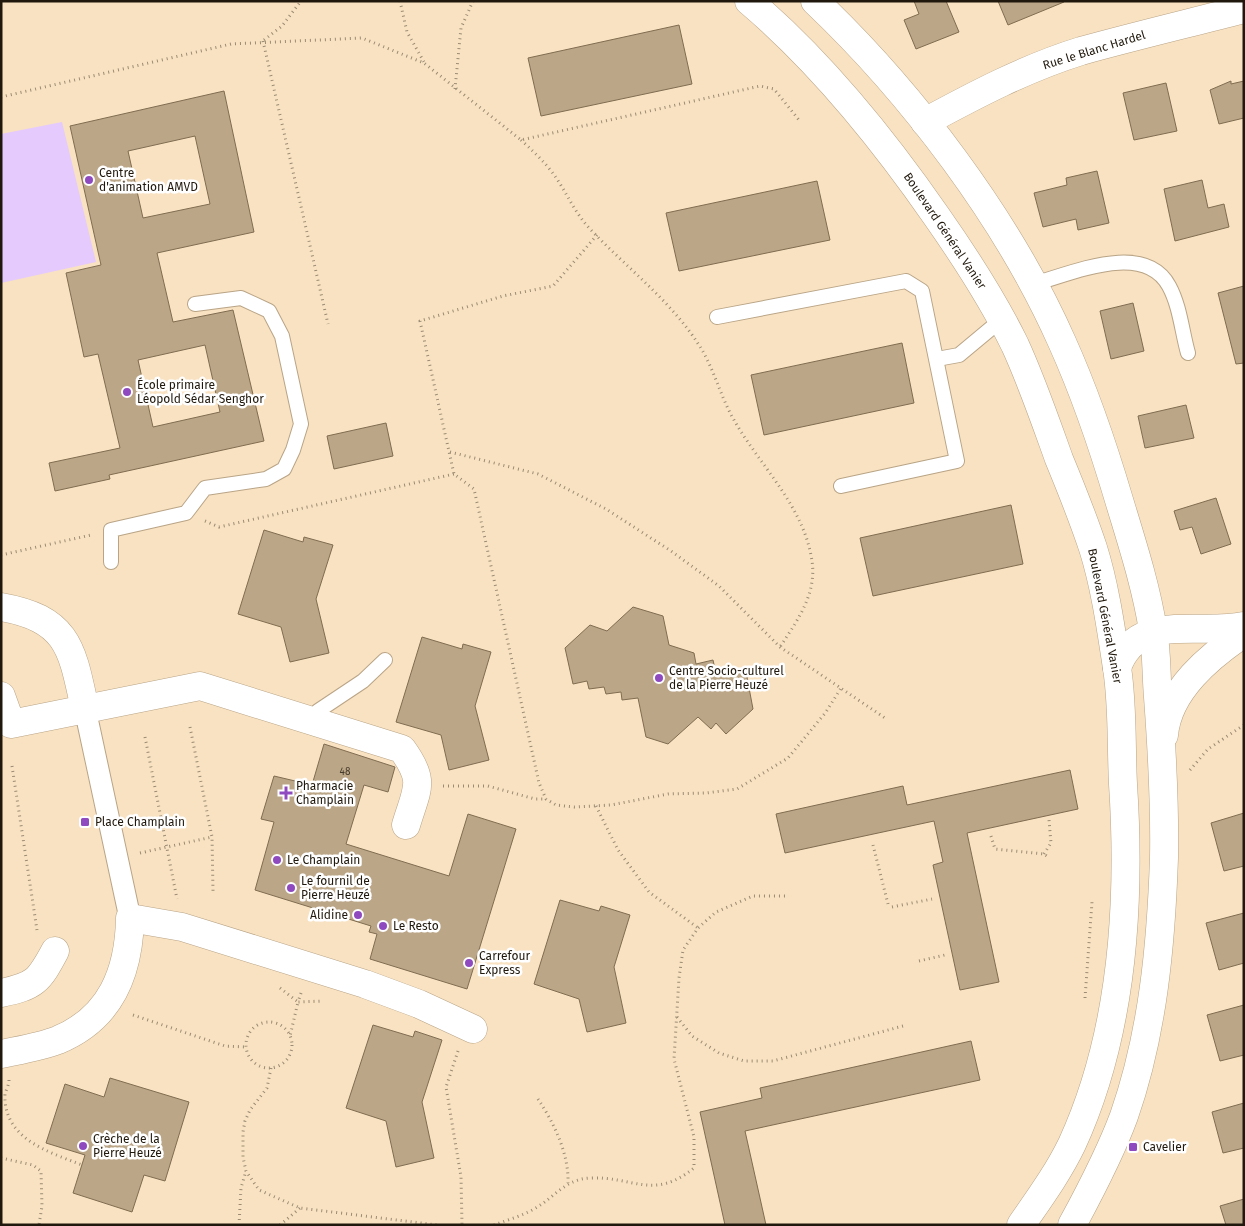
<svg xmlns="http://www.w3.org/2000/svg" width="1245" height="1226" viewBox="0 0 1245 1226" font-family="'Fira Sans',sans-serif">
<style>
.green{fill:#e5cafd}
.building{fill:#bba688;stroke:#806c50;fill-rule:evenodd}
.lines{fill:none;stroke-linecap:round;stroke-linejoin:round}
.service-casing{stroke:#b9a486;stroke-width:16}
.pedestrian-casing{stroke:#b9a486;stroke-width:23}
.minor-casing{stroke:#b9a486;stroke-width:29}
.tertiary-casing{stroke:#b9a486;stroke-width:29}
.path{stroke:#9b8b73;stroke-width:3;stroke-dasharray:1 4;stroke-linecap:butt}
.service{stroke:#fff;stroke-width:14}
.pedestrian{stroke:#fff;stroke-width:21}
.minor{stroke:#fff;stroke-width:28}
.tertiary{stroke:#fff;stroke-width:28}
.poi-dot{fill:#8e4abe;stroke:#fff;stroke-width:2}
.labels{text-anchor:middle;stroke-width:5;stroke-linejoin:round;paint-order:stroke}
.number-label{font-size:10px;fill:#473c2b}
.street-label{font-size:12px;fill:#20180c;stroke:#fff}
.poi-label{font-size:12px;fill:#20180c;stroke:#fff;text-anchor:start}
</style>
<rect width="100%" height="100%" fill="#f8e2c2"/>
<!-- green -->
<path class="green" d="M62 122 96 262 1 283V134Z"/>
<!-- building -->
<g class="building">
<path d="M914 1H946L959 32 916 49 904 20 919 14Z"/>
<path d="M998 1H1064V2L1008 25Z"/>
<path d="M679 25 692 84 541 116 528 58Z"/>
<path d="M1231 81V84L1244 81V118L1219 124 1210 90Z"/>
<path d="M1166 83 1177 131 1134 140 1123 93Z"/>
<path d="M224 91 254 232 157 253 173 322 233 310 264 441 109 475 110 479 55 491 49 463 120 448 98 354 84 357 66 273 101 265 70 126ZM195 136 210 204 143 218 128 151ZM205 345 220 412 153 427 138 360Z"/>
<path d="M1097 171 1109 223 1078 230 1076 219 1043 227 1034 193 1067 185 1066 178Z"/>
<path d="M1202 180 1208 208 1224 204 1229 227 1175 241 1164 189Z"/>
<path d="M817 181 830 240 679 271 666 213Z"/>
<path d="M1244 286V363L1236 364 1218 293Z"/>
<path d="M1133 303 1144 351 1111 359 1100 311Z"/>
<path d="M902 343 914 403 764 435 751 375Z"/>
<path d="M1186 405 1194 438 1145 448 1138 416Z"/>
<path d="M386 423 393 456 334 469 327 436Z"/>
<path d="M1216 498 1231 544 1201 554 1192 527 1180 530 1174 511Z"/>
<path d="M1011 505 1023 564 873 596 860 538Z"/>
<path d="M264 530 303 542 304 537 333 545 316 599 329 653 290 662 281 627 238 614Z"/>
<path d="M633 607 663 616 669 645 694 653 696 664 713 660 715 669 730 666 732 674 746 672 753 709 726 734 716 723 711 729 698 717 668 744 646 737 638 698 622 700 621 692 606 694 604 687 589 689 587 681 573 684 565 648 590 625 607 631Z"/>
<path d="M422 637 462 649 463 644 491 652 475 706 489 760 449 770 441 735 396 722Z"/>
<path d="M324 744 395 767 388 792 364 785 346 844 449 876 468 814 516 829 467 989 370 959 377 934 369 932 371 926 255 890 274 822 261 819 274 776 312 785Z"/>
<path d="M1070 770 1078 809 967 833 999 982 960 990 933 865 943 862 934 821 785 853 776 814 903 786 907 805Z"/>
<path d="M1244 813V866L1224 871 1211 823Z"/>
<path d="M560 900 599 911 601 906 630 915 614 967 626 1023 587 1032 579 999 534 984Z"/>
<path d="M1244 913V963L1219 970 1206 923Z"/>
<path d="M1244 1005V1055L1220 1061 1207 1015Z"/>
<path d="M373 1025 413 1037 415 1031 442 1040 422 1102 434 1158 396 1167 386 1121 346 1108Z"/>
<path d="M971 1041 980 1080 745 1131 766 1225H725L700 1112 762 1098 760 1088Z"/>
<path d="M110 1078 189 1102 165 1181 144 1175 132 1212 73 1193 85 1155 46 1143 65 1084 104 1097Z"/>
<path d="M1244 1103V1148L1223 1153 1212 1112Z"/>
<path d="M1244 1199V1225H1226L1220 1206Z"/>
</g>
<g class="lines">
<!-- service casing -->
<g class="service-casing">
<g id="service">
<path d="M1033 284C1071 274 1144 240 1169 286 1180 306 1182 332 1188 353"/>
<path d="M717 317 906 281 922 291 957 461 841 486"/>
<path d="M937 359 959 355 1001 320"/>
<path d="M111 562V530L186 513 205 488 266 479 284 469 293 450 301 424 282 336 269 311 241 298 195 304"/>
<path d="M312 722 318 711 363 681 385 660"/>
</g>
</g>
<!-- pedestrian casing -->
<g class="pedestrian-casing">
<path id="pedestrian" d="M85 709 130 918"/>
</g>
<!-- minor casing -->
<g class="minor-casing">
<g id="minor">
<path d="M1 607C69 619 72 649 85 709"/>
<path d="M1 696 11 724 200 686 402 749C426 782 417 788 406 825"/>
<path d="M1 993C35 986 39 981 55 951"/>
<path d="M1 1054C20 1050 40 1047 58 1040 111 1018 129 972 130 918L182 927 365 984 419 1004 473 1029"/>
</g>
</g>
<!-- tertiary casing -->
<g class="tertiary-casing">
<g id="tertiary">
<path d="M749 1C822 63 883 139 937 217 965 257 993 300 1015 345 1032 382 1045 420 1059 459 1071 488 1083 518 1093 548 1105 586 1111 629 1117 668 1123 706 1121 745 1123 784 1131 905 1123 1033 1072 1144 1058 1173 1039 1199 1021 1225"/>
<path d="M815 1C912 93 1008 220 1062 342 1085 393 1103 446 1119 500 1132 543 1146 586 1153 630 1157 652 1156 674 1158 697 1162 751 1165 804 1164 858 1161 945 1153 1033 1124 1116 1110 1154 1091 1190 1072 1225"/>
<path d="M925 122C975 95 1026 68 1081 51 1135 36 1190 23 1244 9"/>
<path d="M1117 668C1136 611 1200 636 1244 626"/>
<path d="M1164 735C1168 690 1210 656 1244 633"/>
</g>
</g>
<!-- path -->
<g class="path">
<path d="M400 1 407 32 424 62"/>
<path d="M264 40 282 26 301 1"/>
<path d="M263 41 328 324"/>
<path d="M455 89 461 28 473 1"/>
<path d="M1 97 231 44 362 38 424 63 521 140 760 86 774 89 799 120"/>
<path d="M521 140C534 152 547 164 557 179 568 196 576 214 590 229 627 268 670 300 699 345 714 368 720 396 734 420 760 466 804 506 812 561 817 594 797 621 780 647"/>
<path d="M597 235 553 286 503 296 420 321 454 474 474 489 539 783 546 799 556 805 574 807 611 805 668 794 706 793 737 789 788 758 826 712 841 688"/>
<path d="M450 452 538 474 606 509 671 551 719 586 780 647 885 718"/>
<path d="M205 521 219 527 454 474"/>
<path d="M1 555 91 535"/>
<path d="M190 727 212 837 213 891"/>
<path d="M145 737 177 899"/>
<path d="M12 766 37 930"/>
<path d="M1190 770 1208 749 1244 725"/>
<path d="M443 786H488L535 799H546"/>
<path d="M596 806 618 850 649 892 698 928"/>
<path d="M991 836 995 849 1044 854 1048 857"/>
<path d="M873 845 888 904"/>
<path d="M140 853 212 837"/>
<path d="M1044 854 1051 843 1049 820"/>
<path d="M892 907 932 899"/>
<path d="M919 961 945 955"/>
<path d="M280 988 298 1002 290 1036"/>
<path d="M301 993 298 1002 323 1001"/>
<path d="M1085 998 1092 902"/>
<path d="M133 1015 225 1046 246 1047"/>
<path d="M677 1017 692 1036 719 1053 744 1061H773L903 1026"/>
<circle cx="269" cy="1045" r="23"/>
<path d="M458 1051 446 1087 461 1177 462 1225"/>
<path d="M271 1068 267 1088 250 1110 245 1121 243 1132V1157L246 1171 259 1190 300 1208 437 1225"/>
<path d="M9 1080C9 1085 6 1090 5 1094 3 1139 49 1152 82 1165"/>
<path d="M538 1099C554 1123 569 1154 568 1183"/>
<path d="M1 1158 33 1165 41 1171 42 1206 39 1225"/>
<path d="M239 1225 241 1188 246 1171"/>
<path d="M280 1225 300 1208"/>
<path d="M494 1225C507 1220 522 1216 534 1209 554 1198 565 1179 590 1178 633 1176 653 1201 694 1168V1137L674 1059 679 978 683 950 698 928 716 912 753 896H785"/>
</g>
<!-- service -->
<use href="#service" class="service"/>
<!-- pedestrian -->
<use href="#pedestrian" class="pedestrian"/>
<!-- minor -->
<use href="#minor" class="minor"/>
<!-- tertiary -->
<use href="#tertiary" class="tertiary"/>
</g>
<!-- markers -->
<g class="poi-dot">
<circle cx="89" cy="180" r="5"/>
<circle cx="127" cy="392" r="5"/>
<circle cx="659" cy="678" r="5"/>
<path d="M283.5 785.5h5v5h5v5h-5v5h-5v-5h-5v-5h5z"/>
<rect x="80" y="817" width="10" height="10" rx="2.5"/>
<circle cx="277" cy="860" r="5"/>
<circle cx="291" cy="888" r="5"/>
<circle cx="358" cy="915" r="5"/>
<circle cx="383" cy="926" r="5"/>
<circle cx="469" cy="963" r="5"/>
<circle cx="83" cy="1146" r="5"/>
<rect x="1128" y="1142" width="10" height="10" rx="2.5"/>
</g>
<g class="labels">
<!-- number labels -->
<g class="number-label">
<text x="345" y="775">48</text>
</g>
<!-- street labels -->
<g class="street-label">
<text transform="translate(1094 50) rotate(-17)" y="4">Rue le Blanc Hardel</text>
<text transform="translate(945 231) rotate(56)" y="4">Boulevard Général Vanier</text>
<text transform="translate(1105 616) rotate(79)" y="4">Boulevard Général Vanier</text>
</g>
<!-- poi labels -->
<g class="poi-label">
<text x="99" y="177">Centre<tspan x="99" dy="14">d'animation AMVD</tspan></text>
<text x="137" y="389">École primaire<tspan x="137" dy="14">Léopold Sédar Senghor</tspan></text>
<text x="669" y="675">Centre Socio-culturel<tspan x="669" dy="14">de la Pierre Heuzé</tspan></text>
<text x="296" y="790">Pharmacie<tspan x="296" dy="14">Champlain</tspan></text>
<text x="95" y="826">Place Champlain</text>
<text x="287" y="864">Le Champlain</text>
<text x="301" y="885">Le fournil de<tspan x="301" dy="14">Pierre Heuzé</tspan></text>
<text x="348" y="919" text-anchor="end">Alidine</text>
<text x="393" y="930">Le Resto</text>
<text x="479" y="960">Carrefour<tspan x="479" dy="14">Express</tspan></text>
<text x="93" y="1143">Crèche de la<tspan x="93" dy="14">Pierre Heuzé</tspan></text>
<text x="1143" y="1151">Cavelier</text>
</g>
</g>
<!-- border -->
<rect width="1245" height="1226" fill="none" stroke="#20180c" stroke-width="5"/>
</svg>
